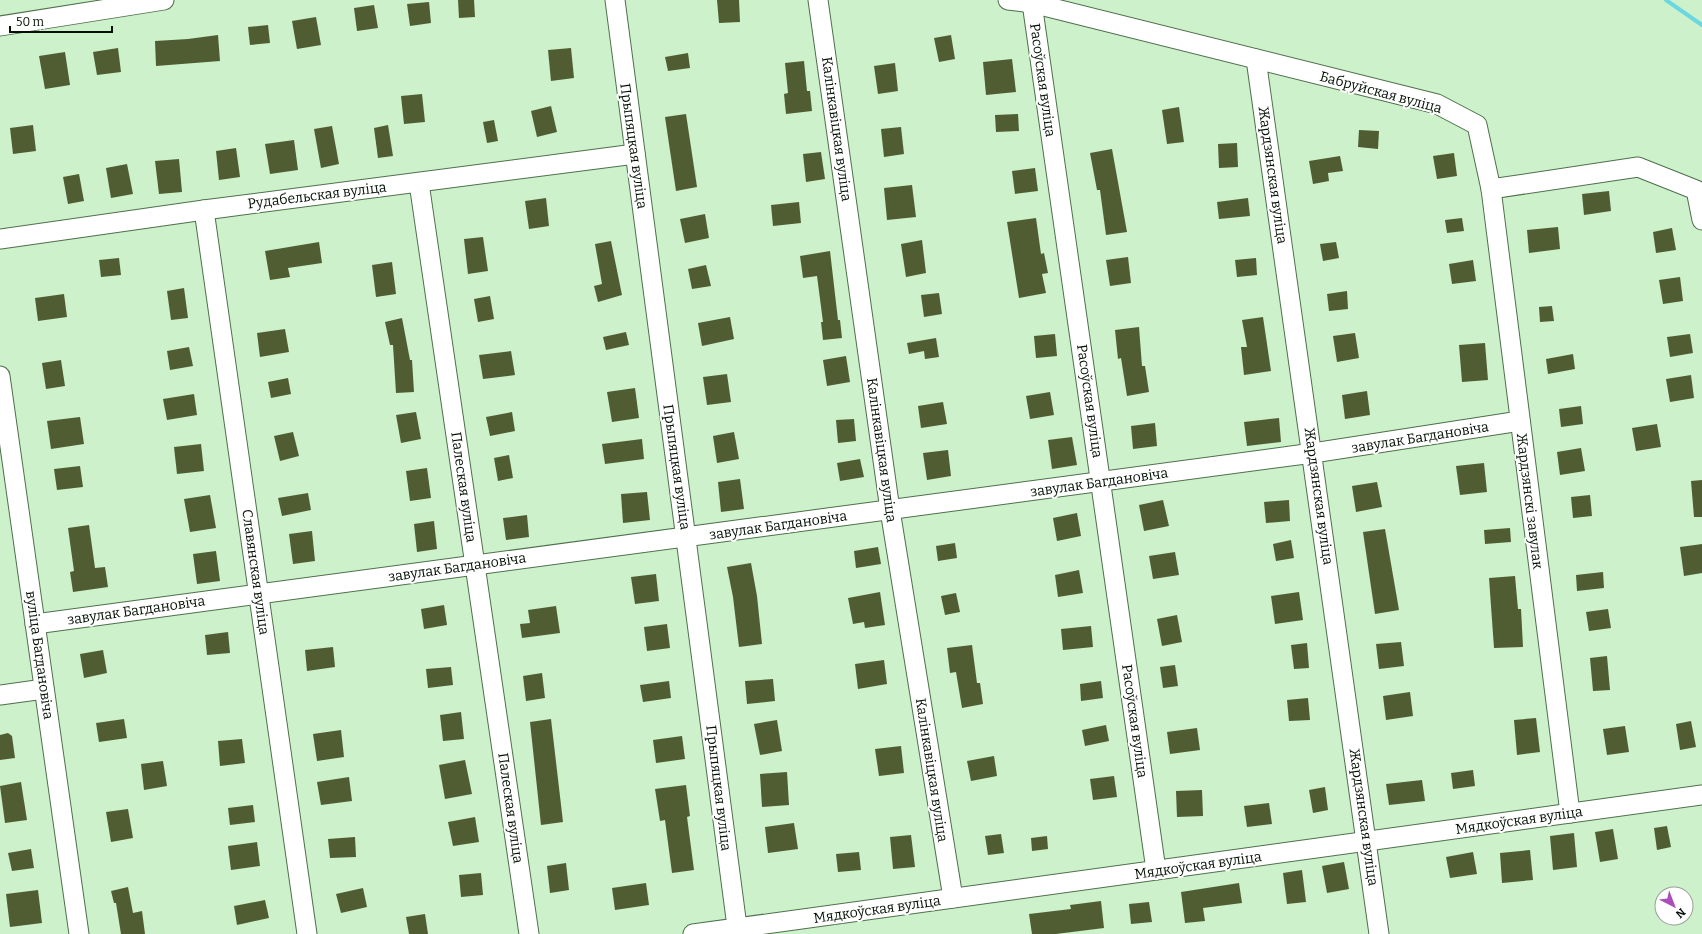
<svg xmlns="http://www.w3.org/2000/svg" width="1702" height="934" viewBox="0 0 1702 934" font-family="Bitter,serif">
<style>
.lines{fill:none;stroke-linecap:round;stroke-linejoin:round}
.stream{stroke:#6ad7e1;stroke-width:4}
.building{fill:#505d33}
.minor-casing{stroke:#4f6f4d;stroke-width:21}
.minor{stroke:#fff;stroke-width:19}
.labels{text-anchor:middle;stroke-width:4;stroke-linejoin:round;paint-order:stroke}
.street-label{font-size:14px;fill:#051105;stroke:#fff}
</style>
<rect width="100%" height="100%" fill="#cdf1ca"/>
<g class="lines">
<!-- stream -->
<path class="stream" d="M1666 0 1702 25"/>
</g>
<!-- building -->
<g class="building">
<path d="M458 0H474L475 17 459 18Z"/>
<path d="M717 0H739L740 22 719 23Z"/>
<path d="M429 2 431 23 410 26 407 4Z"/>
<path d="M374 5 378 28 357 31 354 8Z"/>
<path d="M316 17 321 45 297 49 292 21Z"/>
<path d="M268 25 270 43 250 45 248 27Z"/>
<path d="M218 35 220 61 156 66 155 41 188 39Z"/>
<path d="M951 35 955 59 939 62 934 38Z"/>
<path d="M118 48 121 72 97 75 93 52Z"/>
<path d="M571 48 574 78 551 81 548 50Z"/>
<path d="M65 52 70 85 45 89 39 56Z"/>
<path d="M688 53 690 68 668 71 665 57Z"/>
<path d="M1012 59 1016 92 986 95 983 62Z"/>
<path d="M804 61 807 91H810L812 111 786 114 784 94 788 93 785 63Z"/>
<path d="M895 63 898 91 878 94 874 66Z"/>
<path d="M422 94 425 122 404 124 401 96Z"/>
<path d="M551 106 557 132 537 137 531 111Z"/>
<path d="M1179 107 1184 142 1167 144 1162 110Z"/>
<path d="M686 114 697 187 676 191 665 117Z"/>
<path d="M1018 114 1019 131 996 132 995 115Z"/>
<path d="M494 120 498 141 487 143 483 122Z"/>
<path d="M33 125 36 151 13 154 10 128Z"/>
<path d="M388 125 393 156 378 158 374 128Z"/>
<path d="M332 126 339 164 321 168 314 129Z"/>
<path d="M901 127 904 154 884 157 881 129Z"/>
<path d="M1359 130 1379 131 1378 149 1358 147Z"/>
<path d="M294 140 298 170 270 174 265 144Z"/>
<path d="M1237 143 1238 167 1219 168 1218 144Z"/>
<path d="M236 148 240 177 219 180 216 151Z"/>
<path d="M1112 149 1127 232 1106 235 1100 190H1097L1090 153Z"/>
<path d="M821 152 825 179 806 182 803 154Z"/>
<path d="M1454 153 1457 176 1437 179 1433 156Z"/>
<path d="M1340 156 1343 171 1328 173 1329 181 1313 184 1309 161Z"/>
<path d="M179 159 182 192 159 194 155 161Z"/>
<path d="M127 164 133 194 111 198 106 168Z"/>
<path d="M1035 168 1038 191 1015 194 1012 171Z"/>
<path d="M79 174 84 201 68 204 63 177Z"/>
<path d="M912 185 916 217 887 220 884 188Z"/>
<path d="M1609 191 1611 211 1584 215 1582 194Z"/>
<path d="M546 198 549 226 529 229 525 201Z"/>
<path d="M1248 198 1250 216 1219 219 1217 202Z"/>
<path d="M799 202 801 223 773 226 771 205Z"/>
<path d="M705 214 709 238 685 243 680 219Z"/>
<path d="M1036 218 1041 254 1044 253 1048 273 1042 274 1046 293 1019 298 1007 222Z"/>
<path d="M1462 218 1464 231 1447 233 1445 220Z"/>
<path d="M1558 227 1560 249 1529 253 1527 230Z"/>
<path d="M1672 228 1676 250 1656 253 1653 232Z"/>
<path d="M483 237 488 271 468 274 464 239Z"/>
<path d="M922 240 926 273 906 277 901 244Z"/>
<path d="M611 241 622 295 598 302 594 286 602 284 595 244Z"/>
<path d="M319 242 322 263 288 268 290 277 270 280 265 251Z"/>
<path d="M1336 242 1339 258 1323 261 1320 244Z"/>
<path d="M830 251 838 320H840L842 338 823 340 821 322H823L817 276 803 278 800 256Z"/>
<path d="M1128 257 1131 283 1110 286 1106 260Z"/>
<path d="M119 258 121 275 101 277 99 260Z"/>
<path d="M1256 258 1257 275 1237 277 1235 260Z"/>
<path d="M1473 260 1476 281 1452 284 1449 264Z"/>
<path d="M392 262 396 294 376 297 372 265Z"/>
<path d="M706 265 711 286 692 289 688 269Z"/>
<path d="M1680 277 1683 301 1663 304 1659 280Z"/>
<path d="M184 288 188 318 171 320 167 291Z"/>
<path d="M1347 291 1348 309 1329 311 1327 294Z"/>
<path d="M939 293 942 314 924 317 921 295Z"/>
<path d="M64 294 67 317 38 321 35 298Z"/>
<path d="M490 296 494 319 478 322 474 299Z"/>
<path d="M1552 306 1554 321 1540 322 1539 307Z"/>
<path d="M730 317 734 339 702 346 698 323Z"/>
<path d="M1263 317 1271 371 1244 375 1241 347H1247L1242 320Z"/>
<path d="M402 318 410 360H412L414 392 396 393 393 345H390L385 322Z"/>
<path d="M1139 327 1142 366H1145L1149 392 1127 396 1121 358 1118 359 1115 330Z"/>
<path d="M285 329 289 352 260 357 257 333Z"/>
<path d="M626 332 629 345 606 350 603 337Z"/>
<path d="M1355 333 1359 358 1337 362 1333 336Z"/>
<path d="M1055 334 1057 356 1036 358 1034 336Z"/>
<path d="M1690 334 1693 353 1670 357 1667 337Z"/>
<path d="M936 338 939 357 925 359 924 351 909 354 907 343Z"/>
<path d="M1485 343 1488 380 1462 382 1459 345Z"/>
<path d="M189 347 193 366 170 370 167 351Z"/>
<path d="M511 351 515 375 483 379 479 355Z"/>
<path d="M1573 354 1575 369 1548 374 1546 359Z"/>
<path d="M846 356 850 382 827 386 823 360Z"/>
<path d="M61 360 65 386 46 389 42 363Z"/>
<path d="M727 374 731 402 707 405 703 377Z"/>
<path d="M1691 375 1694 398 1670 402 1666 379Z"/>
<path d="M288 378 291 394 271 398 268 382Z"/>
<path d="M635 388 639 418 612 422 607 392Z"/>
<path d="M1367 391 1370 415 1345 419 1342 395Z"/>
<path d="M1050 392 1054 415 1030 419 1026 396Z"/>
<path d="M194 394 197 415 167 420 163 399Z"/>
<path d="M943 402 947 424 921 428 918 406Z"/>
<path d="M1581 406 1583 424 1561 427 1559 409Z"/>
<path d="M416 412 421 439 401 443 396 415Z"/>
<path d="M512 412 515 431 490 436 486 417Z"/>
<path d="M80 417 84 444 51 449 47 421Z"/>
<path d="M1279 418 1281 442 1247 446 1244 422Z"/>
<path d="M854 419 856 441 838 443 836 420Z"/>
<path d="M1155 423 1157 446 1133 449 1131 426Z"/>
<path d="M1657 424 1661 447 1636 451 1632 428Z"/>
<path d="M293 432 299 456 280 461 274 436Z"/>
<path d="M734 432 739 459 717 463 713 436Z"/>
<path d="M1072 437 1077 465 1052 469 1048 440Z"/>
<path d="M642 439 644 459 605 464 602 444Z"/>
<path d="M201 444 204 471 177 474 174 447Z"/>
<path d="M1581 448 1585 471 1560 475 1557 452Z"/>
<path d="M948 450 951 476 927 480 923 453Z"/>
<path d="M509 455 513 478 498 481 494 458Z"/>
<path d="M860 459 864 477 840 481 837 463Z"/>
<path d="M1484 463 1487 492 1460 495 1456 466Z"/>
<path d="M80 466 83 487 57 490 54 469Z"/>
<path d="M427 468 431 498 410 501 406 471Z"/>
<path d="M740 479 744 509 721 512 718 482Z"/>
<path d="M1702 480V517H1694L1691 481Z"/>
<path d="M1377 482 1382 507 1356 512 1352 486Z"/>
<path d="M647 492 650 520 623 523 621 494Z"/>
<path d="M308 493 311 510 282 516 278 498Z"/>
<path d="M210 495 216 528 190 532 184 499Z"/>
<path d="M1590 495 1592 516 1573 518 1571 497Z"/>
<path d="M1163 500 1169 526 1144 531 1139 505Z"/>
<path d="M1289 500 1290 521 1266 523 1264 502Z"/>
<path d="M1077 513 1081 536 1057 541 1053 518Z"/>
<path d="M527 515 529 537 506 540 503 518Z"/>
<path d="M434 521 437 549 417 552 414 524Z"/>
<path d="M89 525 95 568 105 567 108 587 73 592 70 572 74 571 68 528Z"/>
<path d="M1510 528 1511 542 1485 544 1484 530Z"/>
<path d="M1385 529 1399 610 1375 614 1363 532Z"/>
<path d="M312 531 315 561 293 564 289 534Z"/>
<path d="M1291 540 1294 558 1276 561 1273 544Z"/>
<path d="M955 543 957 558 938 561 936 546Z"/>
<path d="M1702 544V573L1684 576 1680 547Z"/>
<path d="M878 547 881 564 856 568 854 551Z"/>
<path d="M216 551 220 581 197 584 193 554Z"/>
<path d="M1175 552 1179 575 1153 579 1149 556Z"/>
<path d="M751 563 757 596 762 644 739 647 733 597 727 567Z"/>
<path d="M1079 570 1083 593 1058 597 1055 575Z"/>
<path d="M1603 572 1604 588 1577 591 1576 575Z"/>
<path d="M656 574 659 601 635 604 631 577Z"/>
<path d="M1515 576 1518 609H1521L1523 647 1494 648 1489 578Z"/>
<path d="M880 592 885 625 865 628 864 622 853 624 848 598Z"/>
<path d="M1299 592 1303 620 1275 624 1271 596Z"/>
<path d="M956 593 960 612 945 615 941 596Z"/>
<path d="M444 605 447 625 424 629 421 609Z"/>
<path d="M556 606 560 633 522 638 520 624 530 623 528 610Z"/>
<path d="M1608 609 1611 628 1589 631 1586 612Z"/>
<path d="M1177 615 1182 642 1162 646 1157 619Z"/>
<path d="M667 624 670 648 647 651 644 627Z"/>
<path d="M1091 626 1093 647 1063 650 1061 629Z"/>
<path d="M228 632 230 653 207 655 205 635Z"/>
<path d="M1401 642 1404 666 1379 669 1376 644Z"/>
<path d="M1307 643 1309 668 1294 669 1291 645Z"/>
<path d="M972 645 977 683H980L983 704 962 708 956 672 950 673 947 648Z"/>
<path d="M333 647 335 667 307 671 305 650Z"/>
<path d="M103 650 107 673 84 678 80 654Z"/>
<path d="M1607 656 1610 690 1593 691 1590 658Z"/>
<path d="M884 660 887 684 858 689 855 664Z"/>
<path d="M1175 665 1178 686 1163 688 1160 667Z"/>
<path d="M451 667 453 685 428 688 426 669Z"/>
<path d="M542 673 545 698 526 701 523 676Z"/>
<path d="M773 679 775 701 747 704 745 681Z"/>
<path d="M669 681 671 698 643 702 640 685Z"/>
<path d="M1101 681 1103 698 1081 701 1080 684Z"/>
<path d="M1410 692 1413 716 1386 720 1383 696Z"/>
<path d="M1308 698 1310 720 1289 721 1287 700Z"/>
<path d="M461 712 464 739 443 741 440 715Z"/>
<path d="M1536 718 1540 752 1517 755 1514 720Z"/>
<path d="M124 719 127 738 99 742 96 723Z"/>
<path d="M551 719 563 822 541 825 530 722Z"/>
<path d="M777 720 782 751 760 755 754 724Z"/>
<path d="M1691 721 1696 747 1680 750 1676 724Z"/>
<path d="M1106 725 1109 741 1085 746 1082 730Z"/>
<path d="M1625 726 1629 752 1607 755 1603 729Z"/>
<path d="M1197 728 1200 750 1170 754 1167 732Z"/>
<path d="M341 730 344 757 317 761 313 734Z"/>
<path d="M8 733 12 736 15 758 0 760V735Z"/>
<path d="M682 736 685 759 656 763 653 740Z"/>
<path d="M242 739 245 763 220 766 218 741Z"/>
<path d="M901 746 904 773 879 776 875 749Z"/>
<path d="M994 756 997 776 971 781 967 761Z"/>
<path d="M465 760 472 794 445 799 439 765Z"/>
<path d="M163 761 167 786 144 790 141 764Z"/>
<path d="M1473 770 1475 786 1453 789 1451 773Z"/>
<path d="M787 772 789 805 762 807 760 774Z"/>
<path d="M1114 776 1117 797 1093 800 1090 779Z"/>
<path d="M349 777 352 801 321 805 317 782Z"/>
<path d="M1422 780 1425 801 1389 805 1386 784Z"/>
<path d="M21 782 27 820 5 823 0 786Z"/>
<path d="M686 785 690 816 687 817 694 870 672 873 665 820 660 821 655 789Z"/>
<path d="M1325 787 1328 810 1313 813 1309 790Z"/>
<path d="M1202 790 1203 816 1177 817 1176 791Z"/>
<path d="M1269 803 1272 824 1247 827 1244 806Z"/>
<path d="M253 805 255 822 230 825 228 808Z"/>
<path d="M128 809 133 838 111 842 106 812Z"/>
<path d="M475 817 479 842 453 846 448 822Z"/>
<path d="M794 823 798 849 768 853 765 827Z"/>
<path d="M1667 826 1671 847 1657 850 1654 828Z"/>
<path d="M1613 829 1618 859 1600 862 1595 832Z"/>
<path d="M1574 833 1577 867 1553 870 1550 836Z"/>
<path d="M1001 834 1004 853 988 855 985 836Z"/>
<path d="M911 835 915 867 893 869 890 837Z"/>
<path d="M1047 836 1048 849 1032 851 1031 838Z"/>
<path d="M355 837 356 857 330 858 328 839Z"/>
<path d="M257 842 260 866 231 870 228 846Z"/>
<path d="M31 849 34 868 12 871 8 853Z"/>
<path d="M1530 850 1533 880 1502 883 1500 853Z"/>
<path d="M859 852 861 870 838 872 836 854Z"/>
<path d="M1473 852 1477 874 1450 878 1446 857Z"/>
<path d="M1344 862 1349 889 1327 893 1322 866Z"/>
<path d="M566 863 569 890 550 893 547 866Z"/>
<path d="M1302 870 1306 902 1287 904 1283 873Z"/>
<path d="M481 873 483 895 461 897 459 875Z"/>
<path d="M646 883 649 905 615 910 612 888Z"/>
<path d="M1239 883 1242 903 1203 908 1205 921 1185 923 1181 892Z"/>
<path d="M128 887 133 913 142 911 145 934H121L116 903H114L111 891Z"/>
<path d="M363 888 367 907 341 913 336 894Z"/>
<path d="M38 890 42 923 10 927 6 894Z"/>
<path d="M265 900 269 918 237 925 234 906Z"/>
<path d="M1101 901 1104 928 1056 934H1032L1029 914 1071 909 1070 905Z"/>
<path d="M1149 902 1152 922 1131 924 1129 904Z"/>
<path d="M425 914 428 934H409L406 917Z"/>
</g>
<g class="lines">
<!-- minor casing -->
<g class="minor-casing">
<g id="minor">
<path d="M615 0 738 934"/>
<path d="M818 0 890 510 953 898"/>
<path d="M1008 0 1032 3 1437 104 1477 125 1491 189 1638 167 1696 190 1702 220"/>
<path d="M1032 3 1156 870"/>
<path d="M0 26 164 0"/>
<path d="M1256 59 1379 934"/>
<path d="M419 183 529 934"/>
<path d="M1491 189 1570 813"/>
<path d="M204 210 307 934"/>
<path d="M0 239 204 210 635 154"/>
<path d="M0 376 79 934"/>
<path d="M35 624 1313 453 1520 421"/>
<path d="M0 695 44 689"/>
<path d="M693 934 1702 795"/>
</g>
</g>
<!-- minor -->
<use href="#minor" class="minor"/>
</g>
<g class="labels">
<!-- street labels -->
<g class="street-label">
<text transform="translate(1043 80) rotate(82)" y="5">Расоўская вуліца</text>
<text transform="translate(1381 92) rotate(15)" y="5">Бабруйская вуліца</text>
<text transform="translate(837 129) rotate(82)" y="5">Калінкавіцкая вуліца</text>
<text transform="translate(634 146) rotate(82)" y="5">Прыпяцкая вуліца</text>
<text transform="translate(1273 175) rotate(82)" y="5">Жардзянская вуліца</text>
<text transform="translate(317 195) rotate(-7)" y="5">Рудабельская вуліца</text>
<text transform="translate(1090 401) rotate(82)" y="5">Расоўская вуліца</text>
<text transform="translate(1420 437) rotate(-9)" y="5">завулак Багдановіча</text>
<text transform="translate(882 450) rotate(82)" y="5">Калінкавіцкая вуліца</text>
<text transform="translate(677 467) rotate(82)" y="5">Прыпяцкая вуліца</text>
<text transform="translate(1099 482) rotate(-8)" y="5">завулак Багдановіча</text>
<text transform="translate(464 487) rotate(82)" y="5">Палеская вуліца</text>
<text transform="translate(1319 496) rotate(82)" y="5">Жардзянская вуліца</text>
<text transform="translate(1530 501) rotate(83)" y="5">Жардзянскі завулак</text>
<text transform="translate(778 525) rotate(-8)" y="5">завулак Багдановіча</text>
<text transform="translate(457 567) rotate(-8)" y="5">завулак Багдановіча</text>
<text transform="translate(256 572) rotate(82)" y="5">Славянская вуліца</text>
<text transform="translate(136 610) rotate(-8)" y="5">завулак Багдановіча</text>
<text transform="translate(40 655) rotate(82)" y="5">вуліца Багдановіча</text>
<text transform="translate(1135 721) rotate(82)" y="5">Расоўская вуліца</text>
<text transform="translate(932 770) rotate(81)" y="5">Калінкавіцкая вуліца</text>
<text transform="translate(719 788) rotate(83)" y="5">Прыпяцкая вуліца</text>
<text transform="translate(511 808) rotate(82)" y="5">Палеская вуліца</text>
<text transform="translate(1364 817) rotate(82)" y="5">Жардзянская вуліца</text>
<text transform="translate(1519 820) rotate(-8)" y="5">Мядкоўская вуліца</text>
<text transform="translate(1198 865) rotate(-8)" y="5">Мядкоўская вуліца</text>
<text transform="translate(877 909) rotate(-8)" y="5">Мядкоўская вуліца</text>
</g>
</g>
<!-- north arrow -->
<g transform="translate(1674 906) rotate(138)"><circle r="19" fill="#ffffff" stroke="#9ba09b"/>
<path d="M0-3L7 15L0 10L-7 15Z" fill="#ac4eb8"/>
<text y="-6" font-size="11" font-weight="bold" text-anchor="middle" fill="#051105">N</text>
</g>
<!-- scale -->
<path d="M10 26v6h102v-6" fill="none" stroke="#051105" stroke-width="2"/>
<text x="16" y="26" font-size="12" fill="#051105" stroke="#ffffff" stroke-width="3" paint-order="stroke">50 m</text>
</svg>
